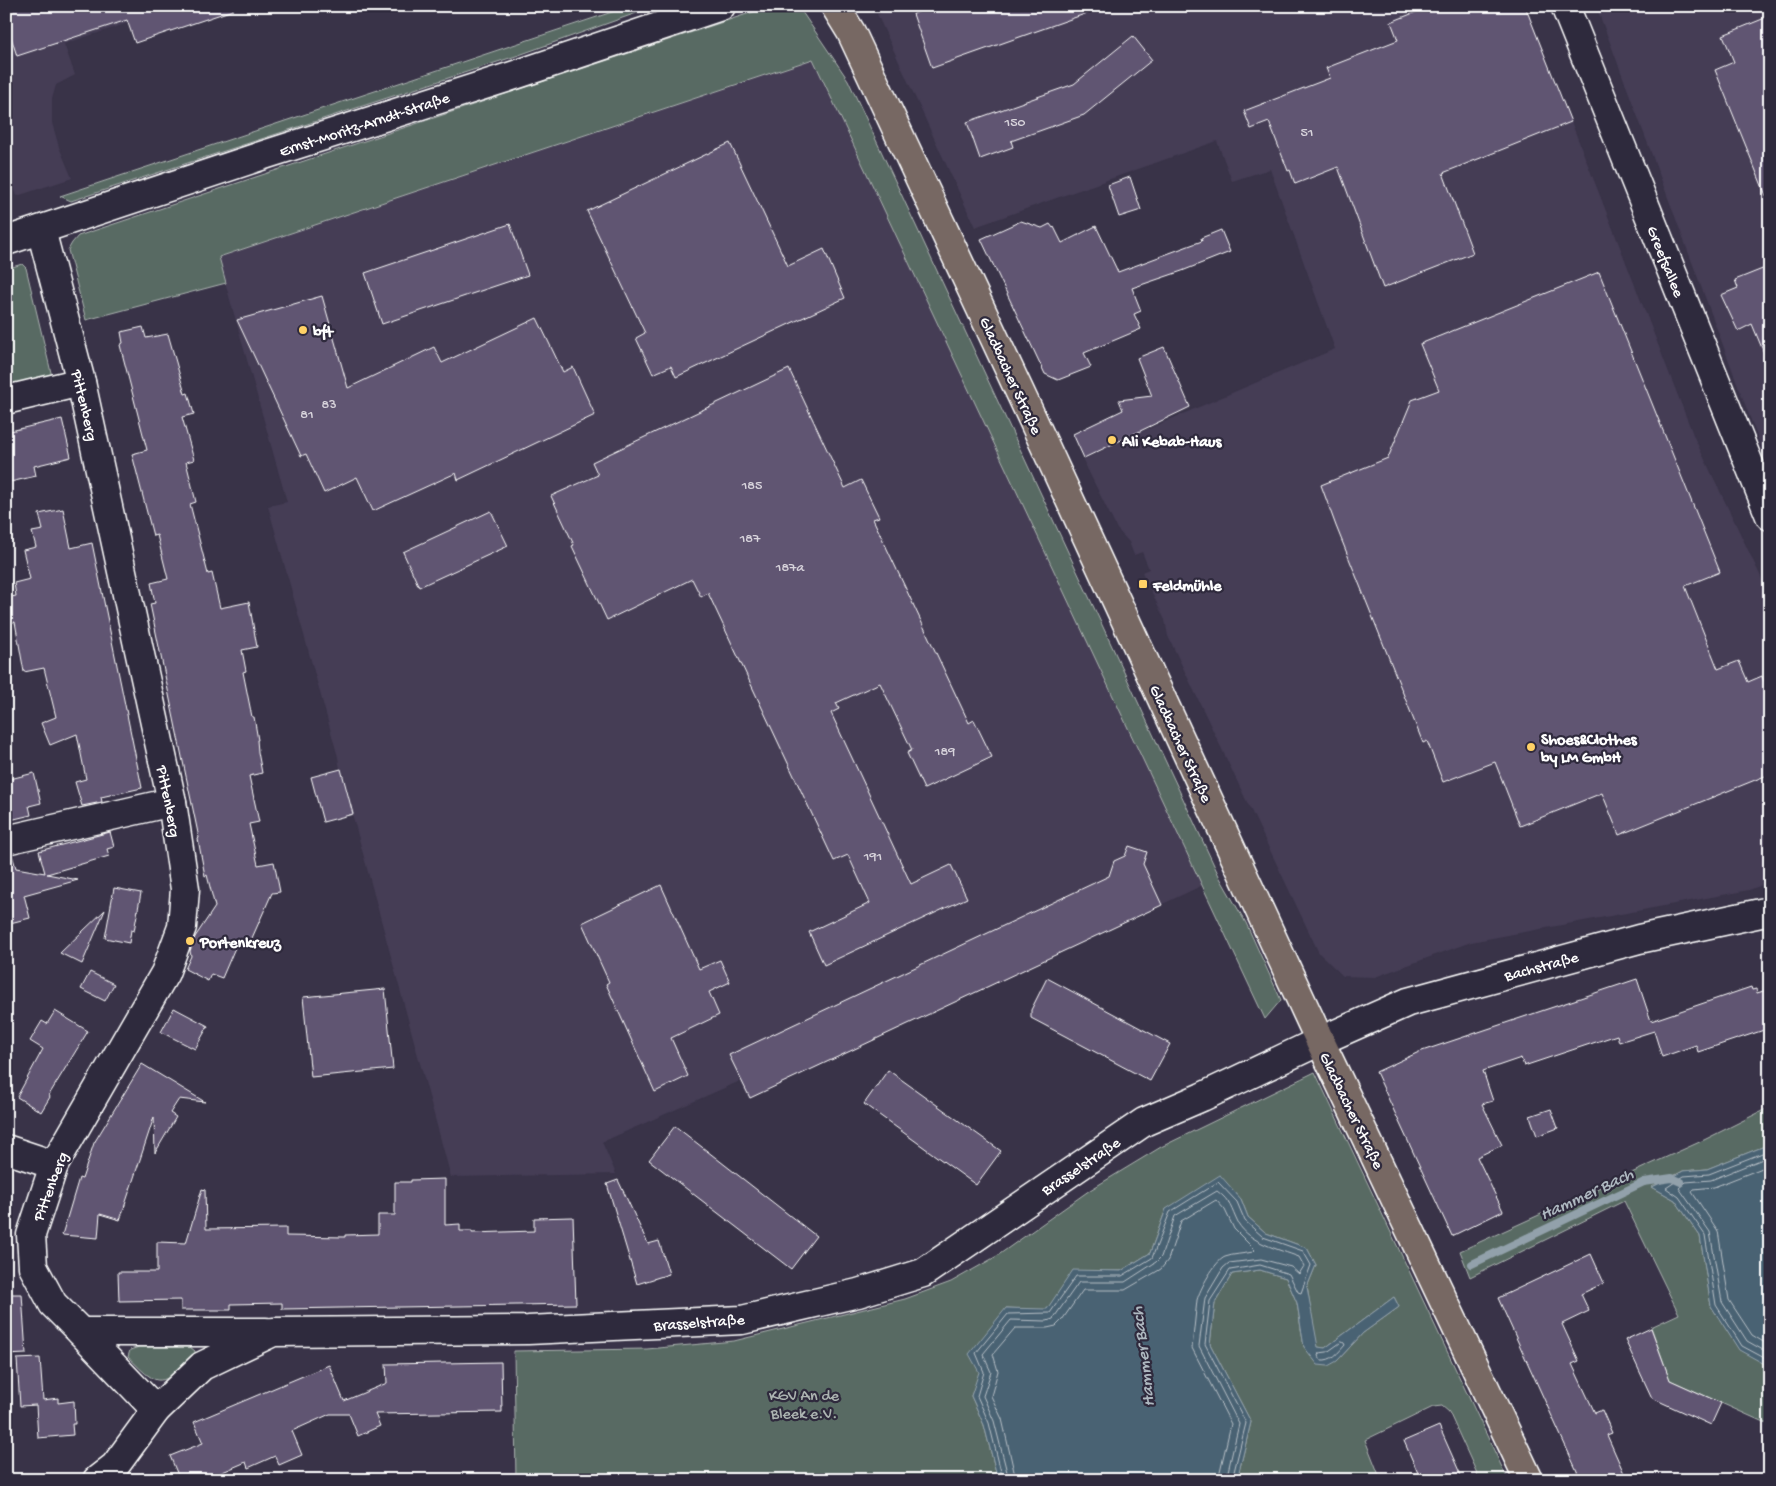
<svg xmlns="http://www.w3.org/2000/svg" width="1776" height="1486" viewBox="0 0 1776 1486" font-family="'Gochi Hand',sans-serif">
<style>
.built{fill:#453d55}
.green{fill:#586a63;stroke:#acb4b1}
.water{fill:#4a6273;stroke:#92a1ab}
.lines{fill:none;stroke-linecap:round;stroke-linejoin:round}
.shore{stroke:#b7c0c7;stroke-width:1}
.stream{stroke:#92a1ab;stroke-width:8}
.building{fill:#615572;stroke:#fff}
.minor-casing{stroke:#fff;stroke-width:31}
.major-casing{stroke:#fff;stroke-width:31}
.minor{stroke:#2f2a3d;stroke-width:28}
.major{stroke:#776864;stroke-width:28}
.poi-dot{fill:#ffd166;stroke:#2f2a3d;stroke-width:2}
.labels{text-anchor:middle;stroke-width:4.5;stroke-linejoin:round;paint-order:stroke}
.number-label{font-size:14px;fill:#d8d4dc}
.street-label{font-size:16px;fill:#fff;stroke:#2f2a3d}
.poi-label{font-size:16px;font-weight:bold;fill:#fff;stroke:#2f2a3d;text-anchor:start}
.park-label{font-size:16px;fill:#acb4b1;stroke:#2f2a3d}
.water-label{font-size:18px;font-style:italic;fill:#aeb8c0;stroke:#2f2a3d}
</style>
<rect width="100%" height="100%" fill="#393348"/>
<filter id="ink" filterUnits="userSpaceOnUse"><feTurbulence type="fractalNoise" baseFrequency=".02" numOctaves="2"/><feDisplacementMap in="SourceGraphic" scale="10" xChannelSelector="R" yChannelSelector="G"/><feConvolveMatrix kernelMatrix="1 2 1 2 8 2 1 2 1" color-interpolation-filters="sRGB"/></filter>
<g filter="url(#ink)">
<!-- built -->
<g class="built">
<path d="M6 6H180L64 44 75 75 56 85 52 99V123L59 147 72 178 17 196 6 162Z"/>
<path d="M899 6H1526L1694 437 1770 596V882L1749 890 1471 942 1375 977 1343 976 1319 953 1168 636 1165 620 1142 572 1149 569 1142 552 1134 555 1129 542 1117 529 1083 460 1136 434 1335 349 1270 169 1232 181 1217 141 975 227 877 14Z"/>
<path d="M1596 6H1770V471L1611 45Z"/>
<path d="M813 59 1203 885 749 1099 740 1081 602 1142 616 1174 451 1177 340 769 338 757 268 506 287 502 218 257Z"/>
</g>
<!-- green -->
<g class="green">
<path d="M630 6H656L519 55 71 201 60 196Z"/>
<path d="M771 6H796L800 9 848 80 1220 878 1246 923 1281 1000 1265 1019 813 59 219 257 226 283 86 320 68 250 72 243 78 236Z"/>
<path d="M22 264 26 268 54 385 6 397V269Z"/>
<path d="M1315 1072 1508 1480H1480L1449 1412 1442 1406 1433 1407 1365 1440 1381 1480H1237L1251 1422 1210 1344 1215 1303 1232 1274 1260 1270 1286 1278 1297 1303 1304 1347 1337 1361 1363 1333 1399 1307 1394 1297 1325 1348 1317 1347 1307 1287 1316 1265 1307 1248 1266 1233 1248 1217 1241 1199 1166 1209 1150 1253 1121 1271H1073L1047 1310 1006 1308 971 1396 984 1425 998 1480H516L514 1351 647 1349 734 1341 905 1299 951 1282 997 1256 1090 1190 1161 1147Z"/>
<path d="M1770 1107V1144L1707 1169 1683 1171 1652 1187 1675 1200 1700 1236 1711 1306 1739 1349 1770 1367V1425L1670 1380 1651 1327 1679 1314 1624 1201 1470 1277 1460 1251 1704 1140Z"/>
<path d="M139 1347H190L195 1351V1357C185 1365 166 1387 152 1378 143 1373 136 1364 128 1357L130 1350Z"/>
</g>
<!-- water -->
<g class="water">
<path d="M1770 1144V1367L1739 1350 1711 1306 1700 1236 1675 1200 1652 1187 1672 1178 1683 1171 1707 1169Z"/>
<path d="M1220 1175 1241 1199 1248 1217 1266 1233 1307 1248 1316 1265 1307 1287 1318 1347 1325 1348 1394 1297 1399 1307 1363 1333 1337 1361 1328 1366 1318 1365 1304 1347 1297 1303 1286 1278 1260 1270 1232 1274 1215 1303 1210 1344 1251 1422 1237 1480H998L984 1425 971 1396 979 1372 969 1354 1006 1308 1047 1309 1073 1270 1121 1271 1150 1253 1166 1209Z"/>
</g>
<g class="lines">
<!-- shore -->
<g class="shore">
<path d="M1770 1150 1709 1174 1684 1176 1666 1188 1679 1197 1705 1235 1716 1305 1742 1346 1770 1361"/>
<path d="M1770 1156 1711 1180 1686 1182 1679 1188 1710 1232 1722 1302 1747 1341 1770 1354"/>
<path d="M1770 1165 1714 1187 1694 1189 1692 1192 1718 1231 1729 1300 1752 1335 1770 1346"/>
<path d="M1342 1342 1344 1343 1345 1345C1338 1353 1332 1361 1321 1360L1318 1356 1319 1353 1327 1352Z"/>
<path d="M1003 1480 989 1423 977 1396 984 1372 976 1353 1008 1314 1050 1313 1076 1276H1122L1152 1258 1170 1212 1218 1182 1237 1202 1245 1221 1263 1237 1303 1251 1311 1265 1301 1293 1298 1292 1289 1274 1260 1265 1230 1270 1210 1301 1205 1344 1246 1423 1232 1480"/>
<path d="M1009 1480 994 1421 983 1396 991 1372 983 1354 1011 1320 1047 1321 1053 1319 1079 1282H1125L1156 1262 1161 1257 1175 1216 1217 1191C1231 1201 1231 1209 1238 1223 1250 1243 1278 1249 1299 1257L1304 1266 1299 1274 1291 1267 1261 1259 1229 1263 1223 1268 1205 1298 1199 1346 1239 1424 1226 1480"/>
<path d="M1016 1480 1002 1419 991 1396 998 1371 993 1354 1015 1328H1047L1056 1326 1062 1320 1083 1290H1125L1161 1269 1168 1260 1181 1221 1216 1200 1225 1210 1234 1229 1255 1250 1253 1252C1244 1254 1233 1254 1225 1257 1215 1261 1200 1289 1197 1300L1192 1348 1231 1424 1218 1480"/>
</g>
<!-- stream -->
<path class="stream" d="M1472 1264 1644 1182 1672 1178 1681 1182"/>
</g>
<!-- building -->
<g class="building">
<path d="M6 6H233V10L135 43 127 20 17 56 6 22Z"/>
<path d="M934 6H1098L1099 9 932 68 913 14Z"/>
<path d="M1431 6H1525L1571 122 1443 173 1473 253 1383 288 1338 167 1295 184 1290 170 1288 171 1269 122 1251 129 1244 111 1330 78 1326 68 1398 40 1391 22Z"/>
<path d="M1770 16V203H1769L1715 70 1734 62 1723 35Z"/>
<path d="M1133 36 1152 60 1084 115 1011 141 1013 147 980 159 967 122 1074 84Z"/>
<path d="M730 143 788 266 824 249 845 298 676 377 671 366 653 374 636 338 645 333 587 211Z"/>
<path d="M1130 177 1141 210 1119 217 1108 185Z"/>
<path d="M1021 221 1042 228 1050 224 1053 228 1054 227 1062 243 1096 226 1118 272 1202 241 1201 238 1221 230 1230 252 1182 271 1132 288 1141 311 1134 314 1141 329 1084 353 1091 367 1058 380 1045 374 981 239Z"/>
<path d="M510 224 528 275 382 324 365 273Z"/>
<path d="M1770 266V364L1769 365 1752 324 1738 331 1721 295 1738 288 1735 280Z"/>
<path d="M1599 272 1720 572 1685 586 1718 669 1739 661 1748 682 1762 676 1770 696V774L1619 835 1602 793 1520 826 1495 762 1443 782 1427 741 1423 743 1336 526 1321 485 1388 458 1412 400 1439 390 1420 344Z"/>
<path d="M322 296 348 388 434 347 442 363 537 318 563 372 573 367 595 415 458 480 456 473 373 511 357 477 324 493 306 454 301 456 237 320Z"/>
<path d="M143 327 146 338 168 334 185 394 188 393 194 414 182 417 194 460 186 462 196 502 190 504 208 574 212 573 220 608 249 602 257 647 242 650 246 671 243 672 252 717H254L258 740H257L258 752 262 773 249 776 259 822 249 824 258 865 274 862 280 892 272 893 248 947 237 943 222 978 211 974 208 981 185 969 191 956 190 951 195 937 215 907 207 875 205 876 198 839 199 838 150 604 155 603 151 583 168 579 157 535 153 536 132 454 147 450 120 345 123 343 121 332Z"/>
<path d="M1164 347 1190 407 1084 458 1073 434 1123 410 1119 400 1152 396 1137 358Z"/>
<path d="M789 369 845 488 861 480 879 517 873 519 969 723 974 720 992 757 924 789 907 753 912 750 880 683 836 703 839 709 831 713 911 884 951 865 967 898 824 965 809 932 870 903 848 855 834 861 708 593 701 597 692 579 607 620 572 546 574 545 551 496 598 475 592 462Z"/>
<path d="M62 419 71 457 34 466 36 476 6 483V432Z"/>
<path d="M63 509 71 548 92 543 142 788 101 797 102 802 82 806 75 782 86 779 77 734 50 745 41 723 56 717 44 668 24 672 15 622 6 624V598L16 596 14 583 30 579 23 550 36 547 32 532 43 530 39 514Z"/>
<path d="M491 511 508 546 419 587 403 552Z"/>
<path d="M341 769 353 814 323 822 311 777Z"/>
<path d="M34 773 41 803 29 806 31 815 6 821V780Z"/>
<path d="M110 832 114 847 107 849 109 856 47 874 78 880 24 895 30 918 6 924V856L12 855 16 868 45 873 39 851Z"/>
<path d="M1129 846 1147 852 1143 864 1162 905 750 1098 729 1055 1109 876 1114 861 1125 856Z"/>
<path d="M661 885 699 969 720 960 730 982 709 992 719 1015 671 1038 688 1076 655 1092 606 984 609 982 582 923Z"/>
<path d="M114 888 141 893 134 931 131 930 129 943 105 938Z"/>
<path d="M105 910 82 964 60 953Z"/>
<path d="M90 972 114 984 105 1001 81 989Z"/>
<path d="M1047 978 1170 1044 1150 1081 1031 1018V1010Z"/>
<path d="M1637 979 1651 1021 1751 987 1752 990 1756 989 1757 993 1770 989V1028L1698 1052 1696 1045 1662 1057 1654 1031 1619 1042 1617 1035 1524 1066 1521 1058 1483 1071 1493 1101 1482 1104 1502 1145 1477 1157 1503 1211 1452 1236 1376 1072 1419 1052Z"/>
<path d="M385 989 393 1069 311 1077 303 997Z"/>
<path d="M174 1008 208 1026 195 1049 161 1032Z"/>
<path d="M55 1011 88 1031 49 1095 50 1097 41 1112 17 1097 43 1049 30 1041 42 1021 47 1024Z"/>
<path d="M142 1064 205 1102 179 1099 170 1113 176 1117 155 1153 154 1117 120 1220 100 1214 98 1238 62 1235 79 1178 82 1179 94 1143Z"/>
<path d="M888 1070 1001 1151 976 1185 864 1104Z"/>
<path d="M1551 1109 1558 1128 1537 1136 1530 1116Z"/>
<path d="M675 1126 816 1236 791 1269 649 1160Z"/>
<path d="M445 1179V1225L460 1224V1231H472V1233L534 1231V1218L573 1217 576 1304 282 1309V1303L231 1304V1310H181V1300L119 1301 118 1272H157V1242L186 1243 202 1189 205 1190 206 1229 286 1228V1236L345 1237V1235L378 1234V1215H395V1182H411V1180Z"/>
<path d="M618 1180 648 1244 659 1241 669 1274 637 1284 607 1184Z"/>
<path d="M1591 1254 1604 1283 1581 1294 1589 1311 1562 1324 1579 1361 1572 1364 1595 1413 1602 1410 1612 1433 1607 1435 1627 1480H1581L1498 1298Z"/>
<path d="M6 1294H22L26 1354 6 1355Z"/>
<path d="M1651 1328 1670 1380 1721 1403 1711 1425 1652 1398 1625 1340Z"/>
<path d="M40 1358 43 1400 58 1398V1403L74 1401 75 1424H72L73 1435 38 1438 36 1405 20 1406 17 1359Z"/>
<path d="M501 1362 502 1412 375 1414 380 1426 358 1436 349 1414H330L292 1431 302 1455 279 1465 275 1456 248 1468 246 1462 204 1480H180L170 1456 203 1443 194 1422 329 1365 344 1401 387 1383 386 1364Z"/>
<path d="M1439 1426 1463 1480H1421L1404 1441Z"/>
</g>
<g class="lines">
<!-- minor casing -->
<g class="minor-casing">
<g id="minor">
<path d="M1565 6 1770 516"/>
<path d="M41 230 81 382 172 802 185 889 182 927 165 973 54 1165 31 1235 33 1267 53 1304 81 1332"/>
<path d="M6 241 267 154 512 76 721 6"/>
<path d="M6 400 81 382"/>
<path d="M6 840 172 802"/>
<path d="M6 1149 54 1165"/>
<path d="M156 1410 81 1332H266"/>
<path d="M97 1480 115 1466 156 1410 202 1366 273 1332 528 1330 742 1320 858 1293 923 1273 1144 1122 1202 1097 1320 1041 1408 1002 1639 939 1770 911"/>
</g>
</g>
<!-- major casing -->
<g class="major-casing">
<path id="major" d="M835 6 851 32 897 130 1032 418 1320 1041 1529 1480"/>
</g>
<!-- minor -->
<use href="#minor" class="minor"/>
<!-- major -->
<use href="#major" class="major"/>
</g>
</g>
<!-- markers -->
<g class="poi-dot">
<circle cx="303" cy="330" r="5"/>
<circle cx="1112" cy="440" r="5"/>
<rect x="1138" y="579" width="10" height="10" rx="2.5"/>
<circle cx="1531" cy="747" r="5"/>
<circle cx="190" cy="941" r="5"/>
</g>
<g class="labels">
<!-- number labels -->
<g class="number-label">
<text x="1015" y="126">150</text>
<text x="1307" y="136">51</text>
<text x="329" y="408">83</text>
<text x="307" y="418">81</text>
<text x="752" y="489">185</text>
<text x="750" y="542">187</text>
<text x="790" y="571">187a</text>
<text x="945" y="755">189</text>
<text x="873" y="860">191</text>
</g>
<!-- street labels -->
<g class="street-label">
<text transform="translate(364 123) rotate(-18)" y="6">Ernst-Moritz-Arndt-Straße</text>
<text transform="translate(1667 261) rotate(68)" y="6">Greefsallee</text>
<text transform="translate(1012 375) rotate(65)" y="6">Gladbacher Straße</text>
<text transform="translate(86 405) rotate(77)" y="6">Pittenberg</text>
<text transform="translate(1182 743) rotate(65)" y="6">Gladbacher Straße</text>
<text transform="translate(170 801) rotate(79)" y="6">Pittenberg</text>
<text transform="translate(1541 965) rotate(-15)" y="6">Bachstraße</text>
<text transform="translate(1353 1110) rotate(64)" y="6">Gladbacher Straße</text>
<text transform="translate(1080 1165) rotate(-34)" y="6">Brasselstraße</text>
<text transform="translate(49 1186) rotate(-69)" y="6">Pittenberg</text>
<text transform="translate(699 1321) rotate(-4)" y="6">Brasselstraße</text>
</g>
<!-- poi labels -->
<g class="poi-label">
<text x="313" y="336">bft</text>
<text x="1122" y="446">Ali Kebab-Haus</text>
<text x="1153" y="590">Feldmühle</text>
<text x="1541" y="744">Shoes&amp;Clothes<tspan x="1541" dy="18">by LM GmbH</tspan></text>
<text x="200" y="947">Portenkreuz</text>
</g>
<!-- park labels -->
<g class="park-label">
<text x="804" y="1400">KGV An de<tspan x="804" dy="18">Bleek e.V.</tspan></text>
</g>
<!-- water labels -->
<g class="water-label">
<text transform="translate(1586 1193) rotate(-25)" y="6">Hammer Bach</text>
<text transform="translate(1142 1357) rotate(-97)" y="6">Hammer Bach</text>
</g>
</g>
<!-- margin -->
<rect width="1776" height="1486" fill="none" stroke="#2f2a3d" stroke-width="25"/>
<rect x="12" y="12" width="1751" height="1461" fill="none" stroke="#fff" stroke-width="2" filter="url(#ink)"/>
</svg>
